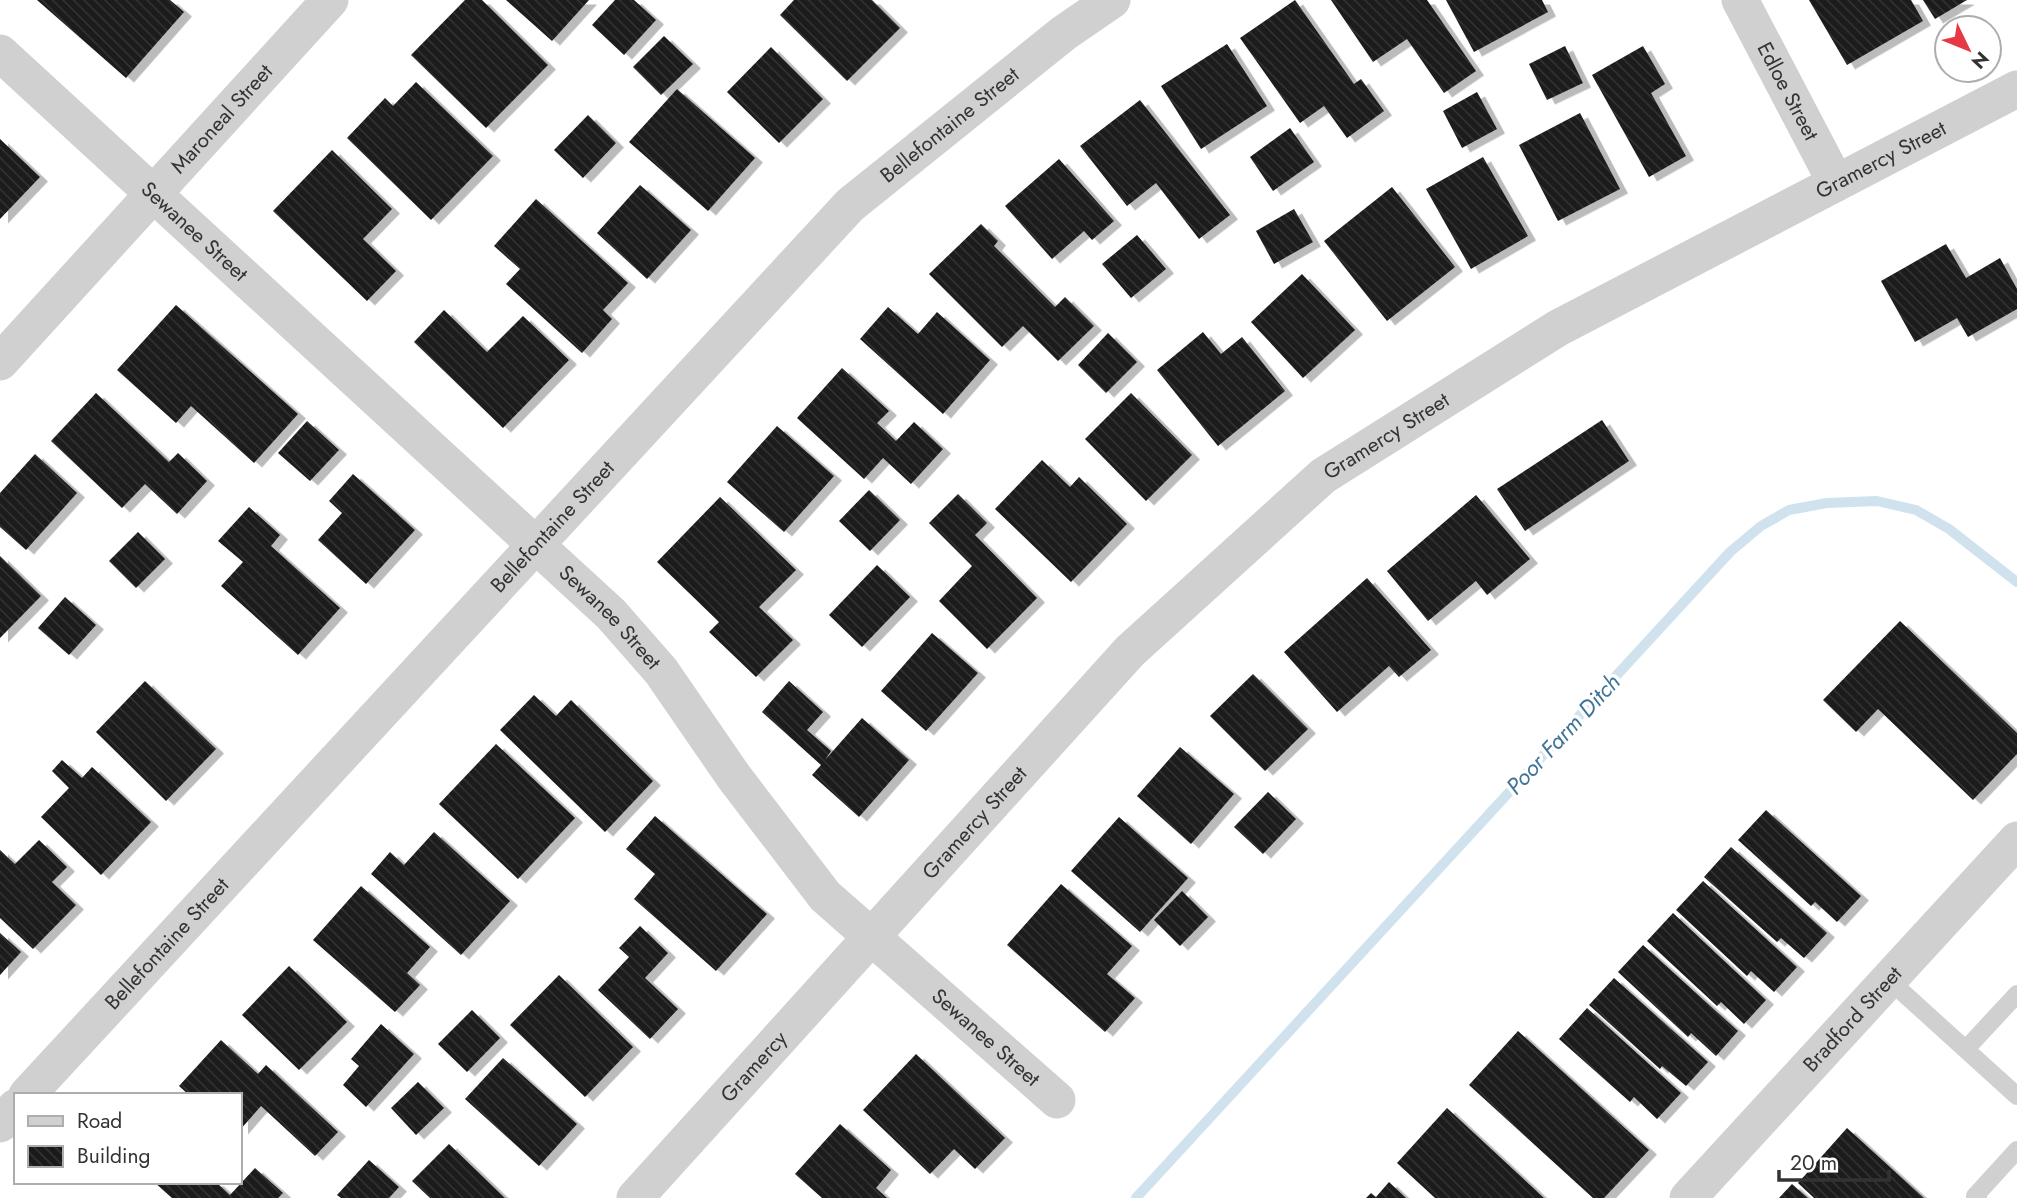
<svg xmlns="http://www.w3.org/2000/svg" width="2017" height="1198" viewBox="0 0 2017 1198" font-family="Jost,sans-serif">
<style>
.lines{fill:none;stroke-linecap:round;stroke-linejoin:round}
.stream{stroke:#cfe2ee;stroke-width:10}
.building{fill:url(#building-back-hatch);filter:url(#shadow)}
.service{stroke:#d0d0d0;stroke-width:18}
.minor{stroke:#d0d0d0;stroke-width:37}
.labels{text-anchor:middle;stroke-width:7;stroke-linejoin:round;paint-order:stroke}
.street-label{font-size:21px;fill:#333;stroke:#fff}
.water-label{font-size:23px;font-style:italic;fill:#3f7597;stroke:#fff}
</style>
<defs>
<pattern id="building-back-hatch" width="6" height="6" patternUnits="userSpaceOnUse" patternTransform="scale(1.75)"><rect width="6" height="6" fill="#1a1a1a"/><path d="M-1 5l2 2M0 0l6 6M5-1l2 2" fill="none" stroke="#333"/></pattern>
<filter id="shadow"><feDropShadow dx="8" dy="4.5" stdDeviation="0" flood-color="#0004"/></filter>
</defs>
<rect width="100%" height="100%" fill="#fff"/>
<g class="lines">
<!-- stream -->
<path class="stream" d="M1136 1198 1730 552 1761 526 1789 510 1827 503 1877 501 1916 510 1949 529 2017 582"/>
</g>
<!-- building -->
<g class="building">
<path d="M37 0H170L184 12 126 78Z"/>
<path d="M465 0H482L548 65 486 128 411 55Z"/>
<path d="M506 0H589L552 41Z"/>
<path d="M615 0H634L656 20 624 55 592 25Z"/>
<path d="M794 0H872L900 28 847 81 780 15Z"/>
<path d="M1295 0 1354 84 1361 79 1384 111 1347 138 1324 106 1300 123 1240 38Z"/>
<path d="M1331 0H1427L1476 71 1444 93 1407 39 1373 62Z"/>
<path d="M1446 0H1542L1548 12 1474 52Z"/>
<path d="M1809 0H1911L1923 21 1847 65Z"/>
<path d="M1923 0H1967L1935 19Z"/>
<path d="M664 36 693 64 661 95 633 67Z"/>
<path d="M1227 44 1267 106 1201 149 1161 86Z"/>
<path d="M1565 46 1583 83 1547 100 1529 64Z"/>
<path d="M1643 46 1665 84 1651 93 1686 156 1649 177 1592 75Z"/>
<path d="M771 47 823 99 779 143 727 92Z"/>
<path d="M416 82 493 156 431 220 347 138 385 98 393 106Z"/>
<path d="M677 89 755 158 708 211 629 142Z"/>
<path d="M1477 92 1497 129 1462 148 1443 111Z"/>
<path d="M1140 100 1230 215 1199 239 1156 183 1127 206 1080 146Z"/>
<path d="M1580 113 1620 189 1558 221 1519 145Z"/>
<path d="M588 115 616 143 583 178 554 150Z"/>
<path d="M1290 128 1314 162 1273 191 1250 157Z"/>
<path d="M0 139 40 177 0 219Z"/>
<path d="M332 150 392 209 363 239 396 271 367 301 273 211Z"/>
<path d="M1483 157 1528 236 1471 269 1426 189Z"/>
<path d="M1059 159 1114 221 1092 240 1084 231 1052 259 1005 206Z"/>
<path d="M640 185 691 230 647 279 597 233Z"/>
<path d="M1392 187 1455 267 1387 321 1324 241Z"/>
<path d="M536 199 628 283 603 310 612 319 582 353 506 284 520 269 494 246Z"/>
<path d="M1294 209 1313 242 1274 264 1256 231Z"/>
<path d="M981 224 998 241 994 246 1055 307 1065 297 1094 326 1058 361 1023 326 1002 347 929 274Z"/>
<path d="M1137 235 1166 269 1131 298 1102 264Z"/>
<path d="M1946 244 1966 278 2000 258 2017 289V309L1968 337 1957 318 1915 342 1881 281Z"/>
<path d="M1302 274 1355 330 1303 378 1251 322Z"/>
<path d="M176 305 298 414 254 463 191 406 176 423 117 370Z"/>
<path d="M888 307 918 334 937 312 990 360 943 414 860 339Z"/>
<path d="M444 310 487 352 523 316 569 360 503 428 414 342Z"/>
<path d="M1203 332 1221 354 1242 337 1285 391 1218 446 1157 370Z"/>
<path d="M1108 333 1137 362 1106 393 1078 365Z"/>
<path d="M842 368 889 411 877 423 896 441 914 422 943 449 911 484 883 458 864 479 797 418Z"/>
<path d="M96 393 169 462 178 453 207 481 177 514 145 484 122 508 51 441Z"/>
<path d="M1131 393 1192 455 1146 501 1085 439Z"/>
<path d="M1602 420 1629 461 1525 531 1497 489Z"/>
<path d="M307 421 339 450 310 481 278 453Z"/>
<path d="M777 426 834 476 784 532 727 482Z"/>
<path d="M35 454 77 493 26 550 0 527V493Z"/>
<path d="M1042 460 1070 487 1079 477 1127 524 1071 582 995 509Z"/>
<path d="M353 474 415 530 366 584 318 540 342 513 329 501Z"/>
<path d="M869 490 900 520 870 551 839 521Z"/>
<path d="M958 494 987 523 975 535 1037 598 987 649 939 601 972 566 929 523Z"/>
<path d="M1476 495 1530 559 1487 595 1476 581 1428 621 1387 571Z"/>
<path d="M720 497 796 570 759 607 793 640 756 677 709 632 719 622 657 562Z"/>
<path d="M249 507 280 535 271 546 340 608 298 655 221 586 243 562 218 541Z"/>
<path d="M138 532 165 559 136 588 109 561Z"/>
<path d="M0 556 41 596 0 638Z"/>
<path d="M877 565 910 597 862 647 829 615Z"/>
<path d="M1367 578 1431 650 1399 677 1389 666 1337 712 1284 652Z"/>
<path d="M65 597 96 625 69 655 38 628Z"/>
<path d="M1900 621 2017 733V754L1973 800 1878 709 1856 732 1823 700Z"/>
<path d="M932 633 978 673 926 731 881 691Z"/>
<path d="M1253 674 1308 729 1265 771 1210 716Z"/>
<path d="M145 681 216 749 166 801 96 732Z"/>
<path d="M789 681 823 712 807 730 831 751 825 760 862 718 909 760 859 817 812 775 821 765 762 712Z"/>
<path d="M534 695 556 716 571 700 653 781 605 832 500 730Z"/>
<path d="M496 744 575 818 518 879 439 804Z"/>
<path d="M1180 747 1234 794 1191 844 1137 796Z"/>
<path d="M62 760 82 778 92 767 151 822 101 875 41 817 69 788 52 771Z"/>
<path d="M1268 792 1296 819 1263 854 1234 827Z"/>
<path d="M1766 810 1861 896 1837 922 1815 902 1811 906 1738 840Z"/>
<path d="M655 816 767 914 716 971 634 899 655 874 626 849Z"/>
<path d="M1119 817 1188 878 1140 932 1071 871Z"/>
<path d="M434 832 510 901 461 955 371 874 390 852 404 865Z"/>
<path d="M39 840 67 867 52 882 76 905 33 949 0 918V850L15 864Z"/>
<path d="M1731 847 1827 933 1804 958 1781 938 1777 942 1704 877Z"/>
<path d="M1703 881 1797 967 1774 992 1751 971 1747 976 1676 910Z"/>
<path d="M1061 884 1132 946 1107 974 1135 998 1105 1032 1007 945Z"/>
<path d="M361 886 430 947 407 973 420 985 395 1012 313 940Z"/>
<path d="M1182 891 1208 917 1180 946 1154 920Z"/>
<path d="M1673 913 1766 1000 1744 1024 1721 1002 1717 1006 1647 941Z"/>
<path d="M640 926 668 953 645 978 678 1009 650 1039 598 990 629 957 619 948Z"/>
<path d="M0 933 21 952 0 975Z"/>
<path d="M1643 945 1738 1031 1716 1056 1691 1033 1688 1037 1618 972Z"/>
<path d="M289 966 347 1022 299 1070 242 1015Z"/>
<path d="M559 975 633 1047 585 1097 510 1025Z"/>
<path d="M1614 978 1708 1062 1686 1086 1662 1066 1660 1069 1589 1005Z"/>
<path d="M1587 1008 1681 1093 1657 1119 1634 1097 1630 1102 1559 1039Z"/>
<path d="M472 1010 500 1038 467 1072 438 1044Z"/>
<path d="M381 1024 414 1054 366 1107 343 1085 359 1066 351 1059Z"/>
<path d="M1518 1031 1649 1150 1604 1198H1593L1469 1085Z"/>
<path d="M221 1040 258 1074 266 1065 338 1132 315 1156 261 1106 240 1130V1095H189L179 1086Z"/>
<path d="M916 1054 1005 1138 975 1169 954 1149 930 1174 863 1110Z"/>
<path d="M503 1058 577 1124 539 1166 465 1099Z"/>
<path d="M418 1082 444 1108 416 1135 391 1108Z"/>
<path d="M1447 1108 1544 1198H1435L1397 1163Z"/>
<path d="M840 1124 891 1170 876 1188 887 1198H822L795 1174Z"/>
<path d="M1847 1128 1924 1198H1814L1798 1183Z"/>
<path d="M449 1144 505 1198H430L412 1181Z"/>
<path d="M369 1160 399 1187 389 1198H341L337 1195Z"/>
<path d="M255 1168 283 1193 278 1198H172L154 1182H216L230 1195Z"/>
<path d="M1389 1182 1406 1198H1366L1371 1193 1376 1197Z"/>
<path d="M1792 1184 1808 1198H1779Z"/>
</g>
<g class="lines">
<!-- service -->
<g class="service">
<path d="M1889 980 2017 1096"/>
<path d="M1966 1049 2017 994"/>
<path d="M1978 1198 1975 1196 2017 1150"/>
</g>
<!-- minor -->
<g class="minor">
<path id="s1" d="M1740 0 1836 183"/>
<path id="s2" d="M0 53 611 614 661 671 734 777 825 896 1057 1100"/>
<path id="s3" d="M0 362 330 0"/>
<path id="s4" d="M27 1095 850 205 1064 33 1112 0"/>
<path d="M0 1124 16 1107"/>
<path id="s5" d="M635 1198 1130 651 1323 476 1558 328 2017 89"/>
<path id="s6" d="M1688 1198 2017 840"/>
</g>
</g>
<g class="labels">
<!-- street labels -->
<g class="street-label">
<text dy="7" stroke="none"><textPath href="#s1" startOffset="103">Edloe Street</textPath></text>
<text dy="7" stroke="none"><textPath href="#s3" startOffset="329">Maroneal Street</textPath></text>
<text dy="7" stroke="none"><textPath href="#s4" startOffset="1340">Bellefontaine Street</textPath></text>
<text dy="7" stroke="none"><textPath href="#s5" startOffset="1640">Gramercy Street</textPath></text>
<text dy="7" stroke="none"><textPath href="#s2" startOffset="264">Sewanee Street</textPath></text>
<text dy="7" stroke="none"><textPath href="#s5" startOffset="1073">Gramercy Street</textPath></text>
<text dy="7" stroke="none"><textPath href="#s4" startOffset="774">Bellefontaine Street</textPath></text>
<text dy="7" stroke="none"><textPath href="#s2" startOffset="831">Sewanee Street</textPath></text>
<text dy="7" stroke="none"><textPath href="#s5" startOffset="506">Gramercy Street</textPath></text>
<text dy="7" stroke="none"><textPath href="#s4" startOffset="206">Bellefontaine Street</textPath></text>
<text dy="7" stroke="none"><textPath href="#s6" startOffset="243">Bradford Street</textPath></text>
<text dy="7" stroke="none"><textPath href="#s2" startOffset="1398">Sewanee Street</textPath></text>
<text dy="7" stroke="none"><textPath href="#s5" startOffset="177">Gramercy</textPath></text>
</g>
<!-- water labels -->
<g class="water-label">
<text transform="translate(1563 734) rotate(-47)" y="8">Poor Farm Ditch</text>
</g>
</g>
<!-- legend -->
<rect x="14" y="1093" width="228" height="91" fill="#ffffff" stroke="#adadad" stroke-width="2"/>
<rect x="28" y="1116" width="35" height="10" fill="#d0d0d0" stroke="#adadad" stroke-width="2"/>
<text x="77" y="1128" font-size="21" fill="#333333">Road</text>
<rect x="28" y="1146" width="35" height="21" fill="url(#building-back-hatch)" stroke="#adadad" stroke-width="2"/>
<text x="77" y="1163" font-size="21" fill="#333333">Building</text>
<!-- north arrow -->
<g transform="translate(1968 49) rotate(133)"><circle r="33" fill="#ffffff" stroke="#adadad" stroke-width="2"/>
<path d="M0-5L12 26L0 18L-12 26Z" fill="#e63946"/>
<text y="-10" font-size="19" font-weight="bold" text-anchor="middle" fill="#333333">N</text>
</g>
<!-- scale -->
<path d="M1779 1170v10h110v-10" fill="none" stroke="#333333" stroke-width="3.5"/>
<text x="1790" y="1170" font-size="21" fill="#333333" stroke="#ffffff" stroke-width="5" paint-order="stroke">20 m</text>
</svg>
